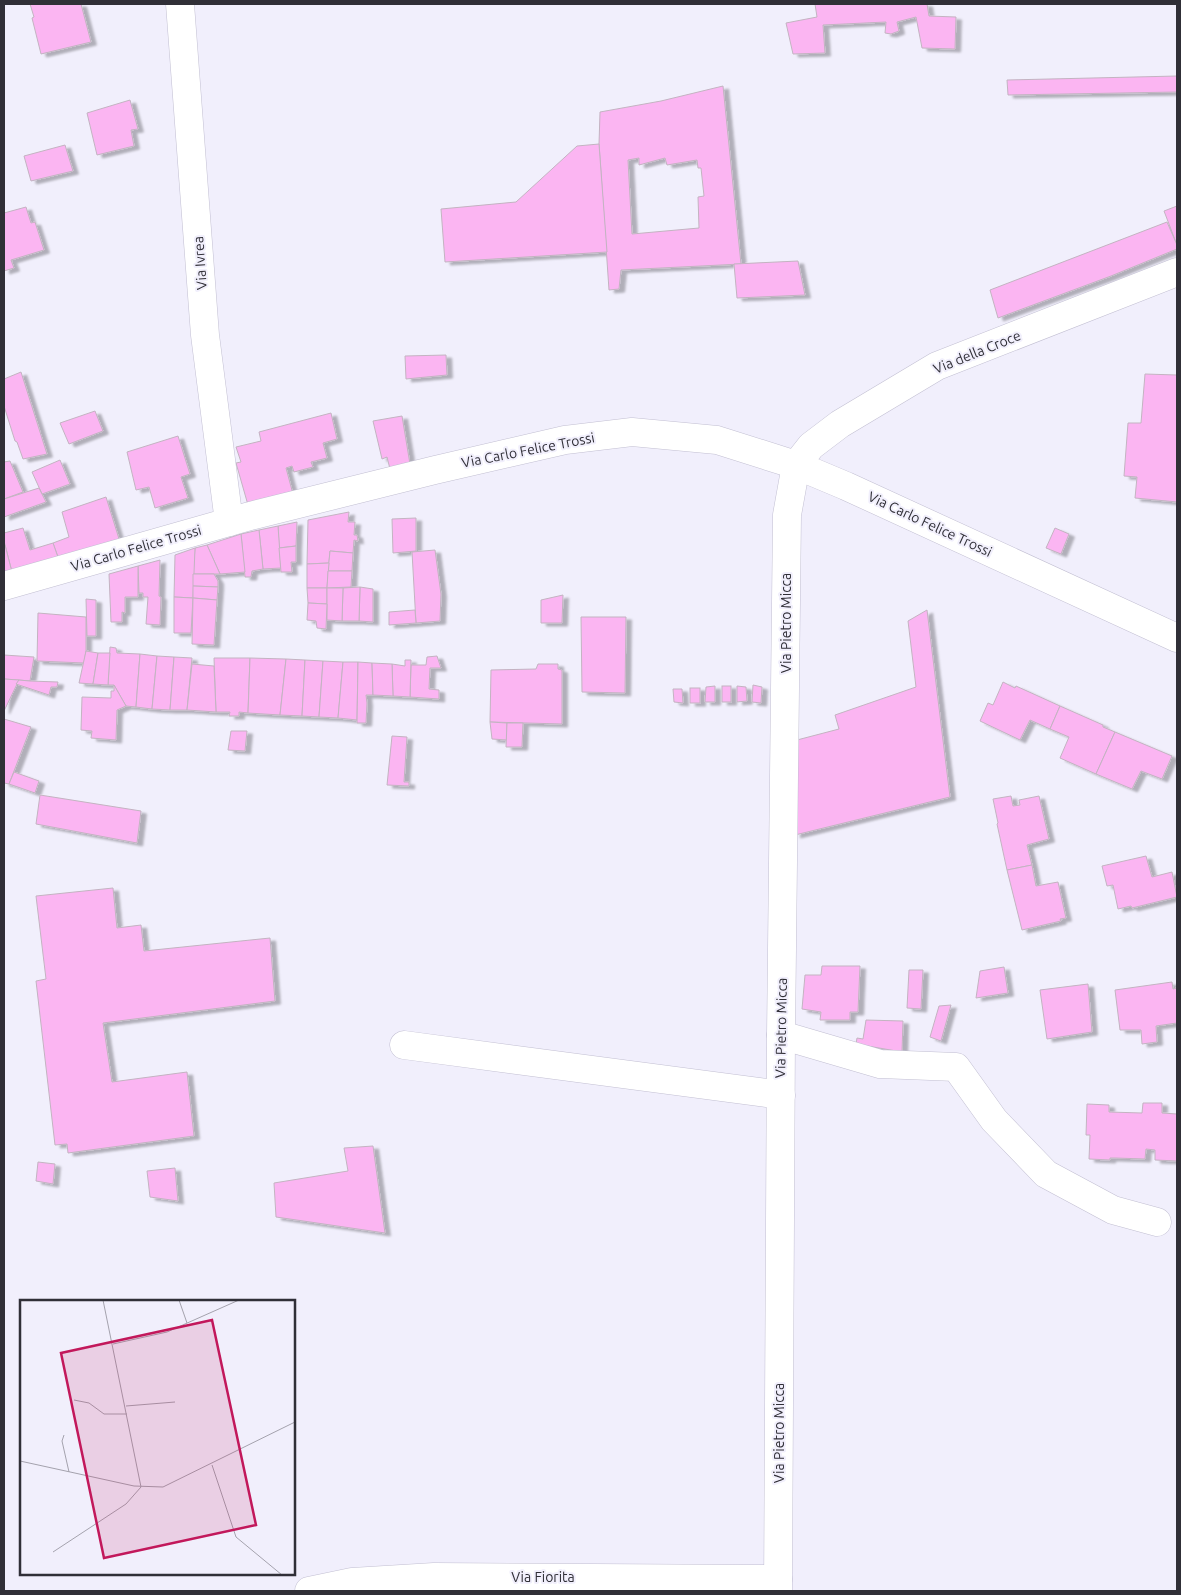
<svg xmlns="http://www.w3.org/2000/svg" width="1181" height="1595" viewBox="0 0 1181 1595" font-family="Ubuntu,sans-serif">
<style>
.building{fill:#fbb5f2;stroke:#c3b3c1;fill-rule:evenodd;filter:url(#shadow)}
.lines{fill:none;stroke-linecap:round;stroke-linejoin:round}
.minor-casing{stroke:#c2bfd2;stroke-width:29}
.minor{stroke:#fff;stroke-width:28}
.labels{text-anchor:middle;stroke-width:4;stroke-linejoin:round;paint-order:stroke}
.street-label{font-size:14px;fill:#302f37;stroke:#f1effc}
.inset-road{fill:none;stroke:#a4a2ad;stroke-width:1}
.view{fill:#c2185b;fill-opacity:0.15;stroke:#c2185b;stroke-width:2.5}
.inset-edge{fill:none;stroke:#302f37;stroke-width:2.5}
</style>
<defs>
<filter id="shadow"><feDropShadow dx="5.5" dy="3" stdDeviation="1" flood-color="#0004"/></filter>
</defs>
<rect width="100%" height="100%" fill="#f1effc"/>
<!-- building -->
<g class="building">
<path d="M30 4H81L91 42 41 54 32 18 34 17Z"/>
<path d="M815 4H927L929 16 956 17 955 49 922 48 916 17 897 22 899 31 891 34 885 33 886 22 823 25 825 53 793 54 786 23 817 17Z"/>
<path d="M1177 76V92L1008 95 1007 80Z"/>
<path d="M723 86 741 264 621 270 619 289 609 290 599 144 600 112 661 101ZM639 158V165L665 158 667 165 697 160 698 168H701L704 196 698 197 699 228 632 234 628 160Z"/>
<path d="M130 100 138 129 131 130 134 146 97 155 87 113Z"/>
<path d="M599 144 607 252 445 262 441 209 516 202 577 146Z"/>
<path d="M65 145 73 171 31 181 24 156Z"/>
<path d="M1177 206V245L1164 211Z"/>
<path d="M26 207 31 223 35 222 44 250 11 260 14 268 4 271V213Z"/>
<path d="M1167 222 1177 245V249L1111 276 998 318 990 290Z"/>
<path d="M798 261 805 295 737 298 734 264Z"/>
<path d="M446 355 447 375 406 379 405 356Z"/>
<path d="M21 372 47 454 23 459 17 442 15 441 4 406V379Z"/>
<path d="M1145 374 1177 375V502L1135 498 1137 477 1124 476 1128 423H1141Z"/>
<path d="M95 411 103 431 69 444 60 423Z"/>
<path d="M331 413 337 439 323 443 327 458 311 462 313 467 294 472 292 466 286 468 293 494 248 505 236 463 241 462 236 447 261 441 259 432Z"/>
<path d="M402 416 410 464 390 469 387 457 382 459 373 421Z"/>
<path d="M178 436 190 474 181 477 188 498 155 508 149 487 136 490 127 452Z"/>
<path d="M60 460 70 484 42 494 32 472Z"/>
<path d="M10 461 23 492 4 499V462Z"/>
<path d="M39 488 46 502 4 517V499Z"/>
<path d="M106 497 120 542 59 560 53 543 69 537 62 512Z"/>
<path d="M349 512 348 522H355L354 535H357L358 541 354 540 353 553 330 551 329 563 307 564 308 520Z"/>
<path d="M416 518V551L393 553 392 519Z"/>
<path d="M297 522 296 546 279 548 278 526Z"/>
<path d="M278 526 281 568 263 569 259 530Z"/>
<path d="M23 528 30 550 53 543 59 560 13 576 4 541V533Z"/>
<path d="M1055 528 1069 534 1061 554 1046 548Z"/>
<path d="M259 530 263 569 252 571 251 577H245L241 534Z"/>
<path d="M241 534 245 572 220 574 207 545Z"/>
<path d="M4 545H5L13 576 4 578Z"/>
<path d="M207 545 220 574H193L195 548Z"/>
<path d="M296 546V562H291L292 572H281L279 548Z"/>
<path d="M195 548 193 598 174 597 175 555Z"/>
<path d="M435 550 441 594 440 621 416 623 412 552Z"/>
<path d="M330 551 353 553 352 571H328Z"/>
<path d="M160 560 159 596 161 597 160 625 146 624 148 597H143V593H139L138 566Z"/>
<path d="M329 563 327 588H307V564Z"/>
<path d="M138 566V597H125V613L122 612V622H111L109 574Z"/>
<path d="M328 571H352L351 587 327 588Z"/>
<path d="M193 574H214L218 581V587L193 586Z"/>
<path d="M193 586 218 587 217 600 193 598Z"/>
<path d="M360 587 373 589V622L359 621Z"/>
<path d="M360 587 359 621H342L343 588Z"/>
<path d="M307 588H327V604L308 603Z"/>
<path d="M327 588H343L342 621 327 620Z"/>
<path d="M563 595 562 623H541V600Z"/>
<path d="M174 597 193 598 191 633H174Z"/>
<path d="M193 598 217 600 214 645 192 644Z"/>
<path d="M86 599 96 600V636H87Z"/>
<path d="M308 603 327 604 326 629 317 628 316 621 307 620Z"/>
<path d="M415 610 416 623 389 625V612Z"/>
<path d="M927 610 950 797 795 835 797 740 839 729 835 715 916 687 908 621Z"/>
<path d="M38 613 86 617V651L84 663 37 661Z"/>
<path d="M581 617H626L625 693 582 692Z"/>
<path d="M110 647 116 648 117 653 140 654 136 707 126 706 114 685H108Z"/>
<path d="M86 651 98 653 93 684 79 683Z"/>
<path d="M98 653H110L108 685 93 684Z"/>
<path d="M140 654 157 656 152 709 136 707Z"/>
<path d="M4 655 34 657 30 681 4 679Z"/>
<path d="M157 656 174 657 170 710 152 709Z"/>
<path d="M437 656 441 668H430L429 689 439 690V699L410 697 411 665H426L427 657Z"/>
<path d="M174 657 192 658 187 710H170Z"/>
<path d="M214 658H250L248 713 239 712V716H229L230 712H216Z"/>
<path d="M250 658 286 659 280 715 248 713Z"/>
<path d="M286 659 305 660 302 716 280 715Z"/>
<path d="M305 660 323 661 319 717 302 716Z"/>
<path d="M405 660H411L410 697 393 696 392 664 405 666Z"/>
<path d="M323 661 343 662 338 718 319 717Z"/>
<path d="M343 662H358L357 720 338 718Z"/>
<path d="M358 662 372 663 373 695H366L367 703 366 723H357Z"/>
<path d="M372 663 392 664 393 696 373 695Z"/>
<path d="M192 664 214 666 216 712 187 710Z"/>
<path d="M538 664H558V669L562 670V724L490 722 491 670 536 669Z"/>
<path d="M4 679 19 680 4 711Z"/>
<path d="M19 680 30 681 58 682 57 687H51L49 695 16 684Z"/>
<path d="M1003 682 1015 688 1016 686 1060 706 1050 729 1030 720 1020 740 980 721 988 703 993 705Z"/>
<path d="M114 685 126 706 117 710 116 740 91 738 92 731 81 730 82 697 111 698V691H114Z"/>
<path d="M753 685 762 687 761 703 752 702Z"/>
<path d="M715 686V702H705L706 687Z"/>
<rect x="722" y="686" width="9" height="16"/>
<path d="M737 686 746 687 747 701 737 702Z"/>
<rect x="690" y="688" width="10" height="15"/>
<path d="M673 689H682L683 703 674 702Z"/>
<path d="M1060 706 1103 725V727L1115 732 1096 774 1060 758 1069 737 1050 729Z"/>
<path d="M4 719 31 727 9 784 4 783Z"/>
<path d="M490 722 507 723V740L492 739Z"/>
<path d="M507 723H523L522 747H506Z"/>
<path d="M231 731H247L245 751 228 750Z"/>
<path d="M1115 732 1172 756 1162 779 1141 771 1132 789 1096 774Z"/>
<path d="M392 736 407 737 404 782H409V786L387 785Z"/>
<path d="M14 772 39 781 35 793 9 784Z"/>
<path d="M40 795 141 811 137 843 36 824Z"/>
<path d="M1011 796 1013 806 1020 805 1019 800 1039 796 1049 839 1027 845 1032 865 1007 870 997 824 998 823 993 799Z"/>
<path d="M1146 856 1152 877 1172 872 1177 897 1132 908 1131 906 1118 909 1113 885 1107 886 1102 866Z"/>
<path d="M1032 865 1036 886 1058 882 1066 918 1060 919 1061 921 1022 930 1007 870Z"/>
<path d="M113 888 117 928 141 925 144 951 270 938 275 1001 103 1023 112 1082 187 1072 194 1136 68 1153 67 1144 55 1145 36 981 46 979 36 896Z"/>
<path d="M822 966H860L858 1012H850V1020H820L821 1012 802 1009 805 975H821Z"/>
<path d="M1004 967 1008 993 976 998 980 971Z"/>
<path d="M909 970H923L921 1009 907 1008Z"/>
<path d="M1172 982 1173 989 1177 988V1023L1156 1026 1157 1042 1142 1044 1141 1030H1120L1115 990Z"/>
<path d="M1088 984 1092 1032 1047 1039 1040 990Z"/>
<path d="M951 1005 941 1041 930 1037 939 1006Z"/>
<path d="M866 1020 903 1021 902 1052 856 1044 857 1038 863 1039Z"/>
<path d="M1143 1103H1162V1113L1177 1114V1161L1155 1160V1150L1146 1149 1145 1159 1115 1158H1110V1160L1089 1159 1090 1135H1086L1087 1104 1109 1105V1112L1142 1113Z"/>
<path d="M373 1146 385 1233 276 1217 274 1183 348 1171 344 1148Z"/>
<path d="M38 1162 55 1164 53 1184 36 1181Z"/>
<path d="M175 1168 178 1201 150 1197 147 1171Z"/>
</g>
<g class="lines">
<!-- minor casing -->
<g class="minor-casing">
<g id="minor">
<path d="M180 4 205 335 229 522"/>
<path d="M4 586 250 516 435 470 565 440 632 432 717 440 796 465 846 486 1177 638"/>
<path d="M781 1035 880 1064 956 1067 994 1120 1046 1174 1113 1210 1157 1222"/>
<path d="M404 1045 781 1095"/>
<path d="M309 1591 352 1582 434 1577 778 1579"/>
<path d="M778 1591 781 1035 787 515 796 465 811 446 840 424 937 366 1177 272"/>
</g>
</g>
<!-- minor -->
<use href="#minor" class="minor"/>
</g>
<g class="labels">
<!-- street labels -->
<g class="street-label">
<text transform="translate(200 263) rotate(-94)" y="5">Via Ivrea</text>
<text transform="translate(977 352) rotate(-22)" y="5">Via della Croce</text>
<text transform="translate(528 450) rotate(-11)" y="5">Via Carlo Felice Trossi</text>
<text transform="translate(930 524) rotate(25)" y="5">Via Carlo Felice Trossi</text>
<text transform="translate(136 548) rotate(-16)" y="5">Via Carlo Felice Trossi</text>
<text transform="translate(786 623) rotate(-90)" y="5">Via Pietro Micca</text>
<text transform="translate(781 1028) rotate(-89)" y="5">Via Pietro Micca</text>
<text transform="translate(779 1433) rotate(-90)" y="5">Via Pietro Micca</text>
<text x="543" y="1582">Via Fiorita</text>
</g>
</g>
<!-- overview -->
<g transform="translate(20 1300)">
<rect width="275" height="275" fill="#f1effc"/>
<path class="inset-road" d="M159 0 167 23M93 44 147 32 219 0M54 100 69 103 84 114H107M106 106 155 102M44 135 42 141 49 172M0 161 114 186 143 187 275 122M192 165 216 237 262 275M33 252 106 204 121 187 83 0"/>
<path class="view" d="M192 20 236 225 84 258 41 53Z"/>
<rect width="275" height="275" class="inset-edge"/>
</g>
<!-- border -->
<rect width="1181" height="1595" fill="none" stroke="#302f37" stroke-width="10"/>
</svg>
